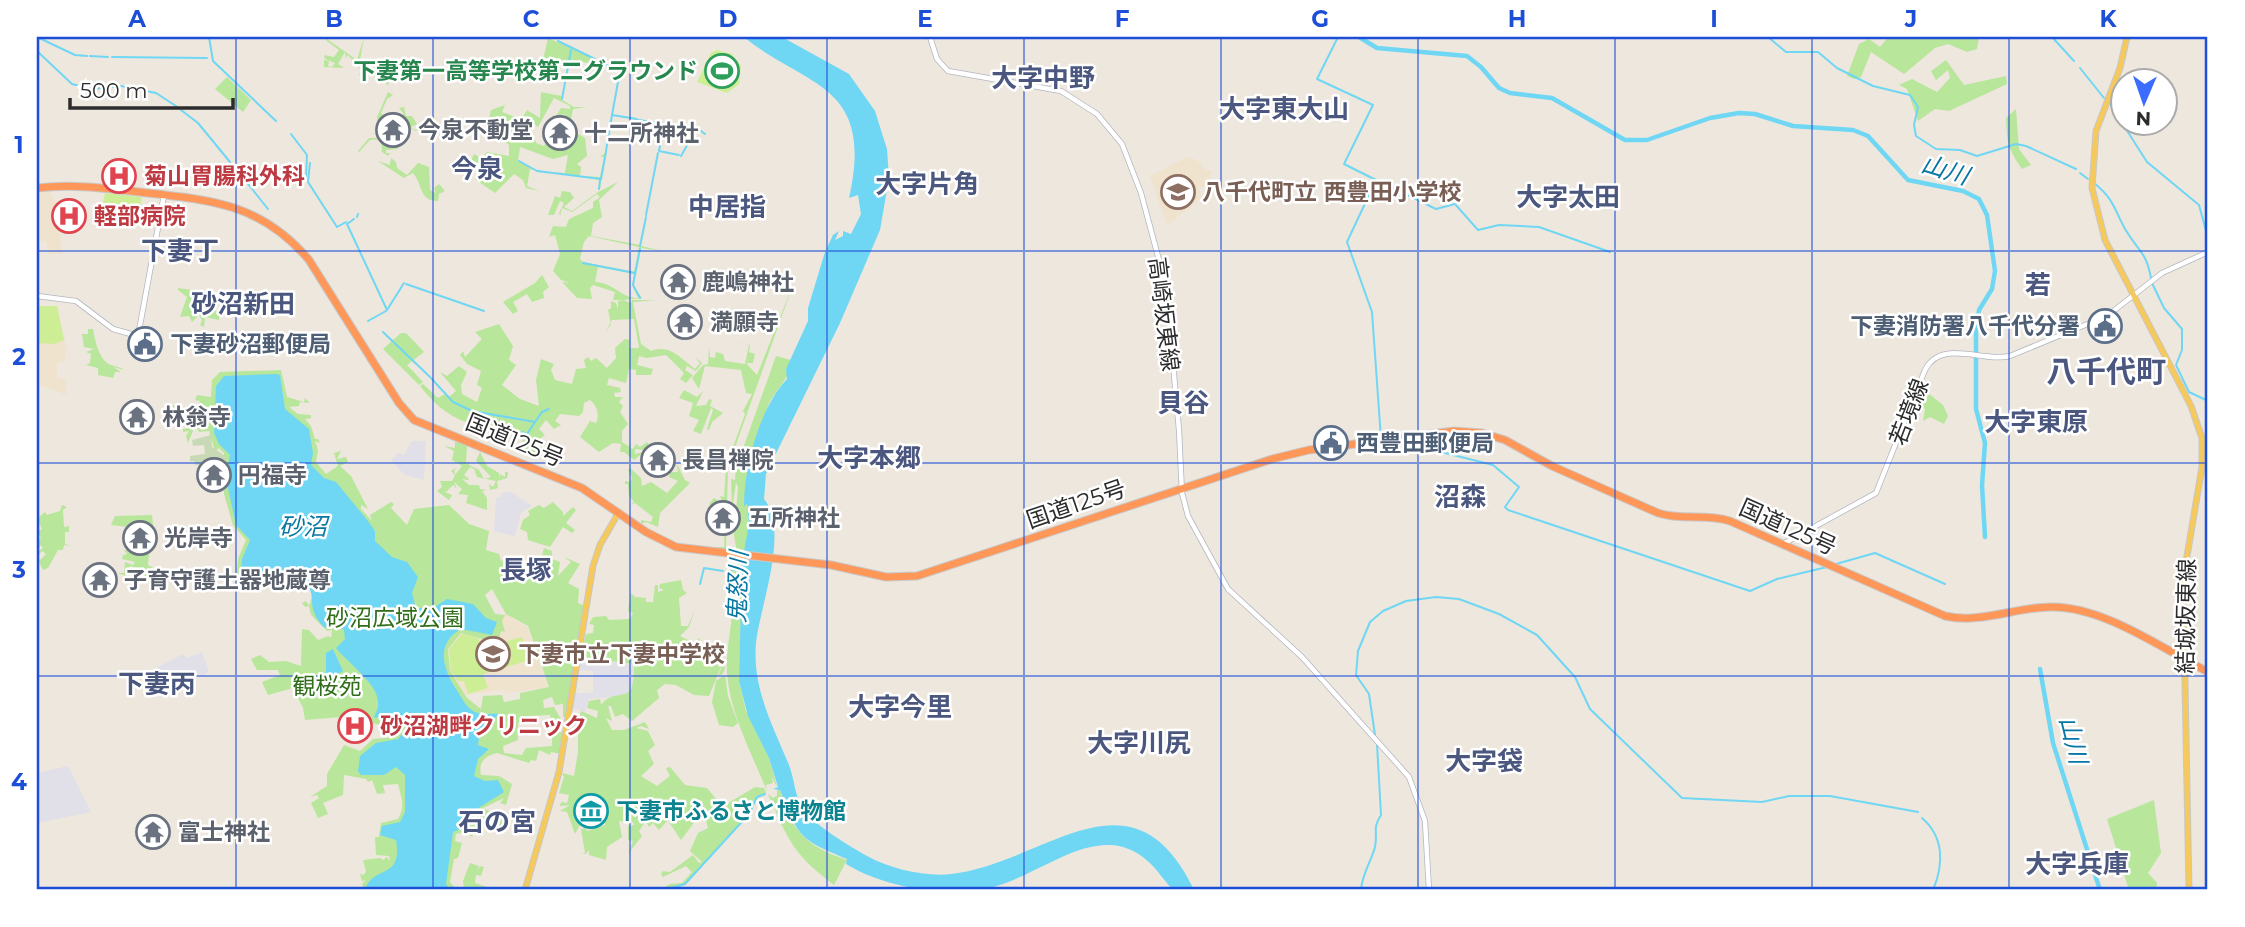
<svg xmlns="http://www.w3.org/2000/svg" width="2245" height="927" viewBox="0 0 2245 927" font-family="Montserrat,'Noto Sans JP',sans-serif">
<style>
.industrial{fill:#e1dfe7}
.education{fill:#f0e3ce}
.green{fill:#b8e69a;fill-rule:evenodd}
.cemetery{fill:#c8d9b5}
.pitch{fill:#cdee95}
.water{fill:#6fd7f3}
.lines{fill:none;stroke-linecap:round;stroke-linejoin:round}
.stream{stroke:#6fd7f3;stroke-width:2}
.river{stroke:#6fd7f3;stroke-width:4.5}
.secondary-casing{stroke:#b2b6c0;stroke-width:6}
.primary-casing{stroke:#c8c8c8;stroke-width:7}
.highway-casing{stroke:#c8c8c8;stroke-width:9}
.secondary{stroke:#fff;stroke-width:4.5}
.primary{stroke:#f5c95c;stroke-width:5}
.highway{stroke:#ff9759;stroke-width:7}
.grid{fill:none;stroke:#1d4ed8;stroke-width:2;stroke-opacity:0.55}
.labels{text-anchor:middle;stroke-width:5;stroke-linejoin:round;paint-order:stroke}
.leisure-label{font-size:23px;font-weight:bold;fill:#27864d;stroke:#fff;text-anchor:end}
.worship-label{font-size:23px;font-weight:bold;fill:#5b616d;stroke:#fff;text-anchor:start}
.health-label{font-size:23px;font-weight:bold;fill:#be3a42;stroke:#fff;text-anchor:start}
.education-label{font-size:23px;font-weight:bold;fill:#785e54;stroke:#fff;text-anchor:start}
.street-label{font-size:23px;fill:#2c2c2c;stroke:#fff}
.service-label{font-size:23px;font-weight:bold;fill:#4e5e75;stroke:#fff;text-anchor:start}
.park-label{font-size:23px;fill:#2f6d18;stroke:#fff}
.culture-label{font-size:23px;font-weight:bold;fill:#0d838f;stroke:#fff;text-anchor:start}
.water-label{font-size:24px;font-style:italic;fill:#0977a3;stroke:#fff}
.quarter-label{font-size:26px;font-weight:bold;fill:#4b577f;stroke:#fff}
.district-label{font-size:30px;font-weight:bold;fill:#4b577f;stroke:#fff}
.neatline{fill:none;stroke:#1d4ed8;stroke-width:2.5}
.grid-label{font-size:23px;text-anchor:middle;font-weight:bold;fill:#1d4ed8}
</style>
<rect width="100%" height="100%" fill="#eee7de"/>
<!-- industrial -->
<g class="industrial">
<path d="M412 441H426L424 480 405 475 391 460 399 453 404 455Z"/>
<path d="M511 492 532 506 521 513 515 536 494 531 496 498 502 496 501 493Z"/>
<path d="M202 652 209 671 202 677 197 672 172 685 154 669 183 654 187 658Z"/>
<path d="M580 657 634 664 633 689 623 696 589 699 585 712 572 708 574 693H593V671L578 670Z"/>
<path d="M68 766 91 812 37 823V773Z"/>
</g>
<!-- education -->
<g class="education">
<path d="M1189 156 1202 164V168L1212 171 1207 187H1198L1203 197 1167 225 1150 176Z"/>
<path d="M50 191 66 229 60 230 62 254H48L46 241 37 242V192Z"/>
<path d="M37 306H57L66 346 65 362H57V388L58 378 66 379V395L37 384Z"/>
<path d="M505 613 527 627 548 687 506 693 503 690 465 695 450 671 448 648 460 633 500 619Z"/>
</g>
<!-- green -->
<g class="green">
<path d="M324 37 357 60 364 37 360 60 383 65 378 74 389 80 388 86 381 76 372 77 369 70 374 71V65L367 67 368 77 359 75 361 71 358 65H366L354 62 348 55 346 58 345 52 338 64 344 68 324 67V60L329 61 328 66 332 67 335 63 325 59 324 55 334 57 339 50 327 41 329 44Z"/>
<path d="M1888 37H1979L1977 49 1967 52 1948 44 1935 48 1904 74 1871 52 1861 77 1854 79 1847 76 1859 44 1869 39 1880 47Z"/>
<path d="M548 38 596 59 594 64 582 62 581 67 569 65 562 100 574 107H587L573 109 571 120 564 114 555 118 561 108 570 109V106L554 98 538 127 531 122 526 132 533 134 536 143 544 146 549 138 551 118 585 138 587 156 577 164 581 167 580 176 600 177 604 157H600L606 152 600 189 598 190 600 180 530 169 527 186 539 191 526 188 523 180 514 174 495 193 475 179 482 170 481 166 477 162 470 173 466 170 469 166 466 164H469L474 154 481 158 487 152 509 156V145L487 129 491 110 505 105 502 112 513 116 519 124 527 110 540 118 541 92 562 96 568 65 543 60ZM520 147 553 159 568 155 565 173 537 171 518 161Z"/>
<path d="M1946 60 1964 85 2006 76 2007 84 1949 111 1935 109 1918 121 1907 89 1899 85 1912 79 1937 92 1950 78 1948 70 1936 80 1931 71Z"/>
<path d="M227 77 251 100 243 112 215 89Z"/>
<path d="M388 92 393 95 387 99 381 113 389 118 395 116 398 120V116L404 114 399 108 404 107 406 116H412L417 124 411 127 415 130 420 126 416 131 410 128V138L401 135 398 149 386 150V153H390L388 156 382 152 381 139 370 140 359 152 373 166 358 151 369 138H380L377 117Z"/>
<path d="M2016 109 2019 149 2031 165 2022 169C2008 149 2007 143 2006 118Z"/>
<path d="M391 158 396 162 397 168 407 175 418 163 429 167 430 190 436 193 434 188 439 184 445 191 439 194 438 201C419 201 423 185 413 173L404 178 378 161 390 165Z"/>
<path d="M618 182 599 200 602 217 593 223 591 236 640 245 647 217 641 246 663 251 641 248 633 285 642 298 623 300 631 303 632 300H657L633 302 641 344 651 351C670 344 680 358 695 369L700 363 694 356 702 363 696 371 687 366 685 370 693 375 686 383 680 379 684 373 666 355 647 358 639 356 637 365 653 369 651 375H636V370L629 369 626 383 609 378 607 385 620 388 621 392 614 393 615 397H623L619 402 623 406 620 412 628 424 622 431V442L628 446 632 443 629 447 633 449 636 444 640 447 647 442 649 445 645 450 635 449V454L644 452 634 460 624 452H620L621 444 613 443 599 452 580 437 590 421 596 423C600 416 597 405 590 400L584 403 583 412 579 416 560 414 555 421 561 425 554 429 546 420 539 429 545 435 533 444 543 448 539 451 543 458 539 454 537 458 520 451 523 439 529 440C512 425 498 428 478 425 453 421 435 405 420 386L423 384 438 398 445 394 449 397 456 391 440 372 447 376 459 366 467 372 461 385 462 394 477 402 482 388 477 385 481 371 467 364 460 355 463 351 465 357 482 339 475 332 499 324 513 346 509 360 516 365 502 385 520 399 539 406 536 380 541 359 554 364 551 370 555 380 572 384 576 369 586 368 584 360 588 357 591 361 596 358 607 368 616 358 615 348 625 339 630 340 629 348H639L634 319 612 320 605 333 611 324 608 310 611 308V301L616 303 618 309V301L623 300H613L615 292 593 285 590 288 592 299 577 298 562 282 570 283 561 280 553 271 560 254 555 235 549 237 553 226 566 227 569 219 593 208V202L600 197 597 194 572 212 562 208 560 216 559 213 564 203 560 201 554 215H548L555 196 560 198 562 191 570 192 574 198 564 207 572 211 598 192ZM589 236 639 247 634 272 583 262 580 259 584 242ZM598 267 634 274 632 285 638 298C622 299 613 282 595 282Z"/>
<path d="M542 275 549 287 543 292 544 298 532 302 527 294 513 302 518 311 513 314 503 302 535 283Z"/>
<path d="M794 282 728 467 726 550 701 547H724L725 521 718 516 722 517 724 513H718L709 504 714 498 723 504 720 496 724 497 726 466 745 414 743 411 752 394 746 393 741 370 705 366 699 389 692 378 703 365 708 364 709 347 710 357 715 358 716 352 723 354 725 361 745 364 749 345 733 340 750 345 749 352 755 354 753 363H746L757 375Z"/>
<path d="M178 284V288L192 290 196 295 195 300 216 311 223 310 219 314V320L205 317 204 327 200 325 202 320 199 315 192 322 189 316 180 317 187 297 178 290Z"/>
<path d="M88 329H93C95 339 98 360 111 365 117 367 121 367 124 370L113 367 121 372H115L113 378 98 375V368L86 365 90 363 91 354 86 352 94 349 84 347 82 334H88Z"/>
<path d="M401 333H406L424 352 407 365 423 382 419 385 383 349Z"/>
<path d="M776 356 791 360 786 369 788 375 770 401 761 424 744 500C753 513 748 535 746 551L737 553 734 535 738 487 736 483 732 509 731 479 735 480 736 468Z"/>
<path d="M281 370 287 397 304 402 305 398 310 403 300 402 299 406 289 407 298 414 311 415V418L305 419 311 426 315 439H318L320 443 315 441 318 450 316 462 326 474 338 466 334 453 341 451 337 459 346 457 348 462 340 466 351 476 368 509 361 505V509L372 521 370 515 391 502 394 504 391 508 407 525 414 509 449 505 469 524 489 531 486 550 499 554 501 561 511 557 517 577 545 578 540 563 544 548 552 551V559L560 562 558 576 571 562 564 557 580 564 568 583 579 589 578 603 586 606 567 716 563 717V704L555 705 552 697 543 700 544 708 554 707 562 721 565 720V728L562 725 561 729H552L550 715 528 716 518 723V740L503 746 504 753 522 755 526 748 552 746V732H565L561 754 551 752 550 755 539 750 536 761 531 760 529 763 497 753C485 756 478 762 481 775L499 776 512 784 506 805 500 803 504 798 483 808 495 814 508 815 503 833 491 830 495 817 489 812 488 816 494 817 490 829 476 824 472 837 465 832 456 834 455 841 462 843 458 858 454 859 450 882 456 889H464L463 881 470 863 479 866 477 873 480 866 484 867 481 876 476 875 475 883 487 887 486 890H364L362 884 366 880 362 881 360 874 364 875 366 871 363 860 380 858 383 860 387 857 390 861 389 856 376 855 375 837H379L381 823 398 819C406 805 401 797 398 784L383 785 385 793 377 794 372 780 368 782 366 779 344 775 343 795 323 803 328 814 318 818 311 803 319 798 317 795 310 797 327 786V774L344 745 360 751 373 739 395 737 396 727 387 722 381 725 342 717 305 720 303 708 293 688 268 695 262 682 280 675 278 670H257L251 659 260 655 269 662 286 661 301 666 302 629 309 630 318 640 328 636 331 638 332 630 327 631 311 615 309 606 305 607 302 603 306 601 309 606 313 594 311 588 302 589 308 586 303 584V587L297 588 295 583 287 585 281 583 274 586 236 590 238 559 246 540 233 525 224 494V453L219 448 215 451 209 431 199 432 195 423 191 427 193 431 188 443 186 436 189 431 183 432V429L189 428 184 424 191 425 195 419 169 421 167 409 173 408V405L178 408H197L200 401 195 400 197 395 211 397 212 380 220 372ZM492 589 506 614 528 626 549 687 520 693V699L504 702 502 695 483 696 481 709 467 698 450 671 448 649 461 633 482 639 481 646 488 644V641H498L501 631 505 632 502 621 505 615 495 614 485 595Z"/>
<path d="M684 390 697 397 703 391 696 406 706 405 709 399 712 400 710 406 723 413 712 422 709 430 707 429 713 410 711 408 701 434 693 431 699 420 689 416 693 403 679 398Z"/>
<path d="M1928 393 1943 405 1948 416 1944 424 1930 417 1923 421 1925 409 1916 403 1919 396Z"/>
<path d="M455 442 467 445 466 465 469 461V465L479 470 484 479 491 477 476 461 480 452 487 466 499 473V479L500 474 505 477V472H508L507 478 497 481 498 488 490 490 489 484 493 487 496 481 477 477 474 469 470 467 464 475 469 479 468 480 462 479 469 485H479L480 489 487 490 482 491 487 498V510L466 503 468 495 458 494 462 489 454 482 457 489 453 485 446 492 442 491 452 495 449 500 437 491 442 487 440 481H452L455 475 451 471 456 468 454 472 456 474 462 466 452 460 454 451 444 446 455 448Z"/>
<path d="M671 462 678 466 685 480 690 483 660 513 658 527 646 522 641 524V520L651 522 653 517 635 503 631 505 634 502 629 496 628 484H625V481L630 482 632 478 628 470 630 468 641 478 642 486 651 482 667 493 678 481 669 477 670 472H678L677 466 670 467Z"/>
<path d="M553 502 563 512V516L573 507 576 510 566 523 575 530 572 533 563 527 550 547 528 540 527 532 520 529 523 520 530 515 528 511 539 505 544 508Z"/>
<path d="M62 505 67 507 63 510 64 527 69 526V532H65V544L70 546 64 545 63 550H58L48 568 43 570 37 558 40 560 46 554 42 551 37 556V552L43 548 41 545 37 551V541L41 538 37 532 42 529 37 519 45 512 47 515 60 511Z"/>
<path d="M152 515 155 543 146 542V529L111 525 115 516Z"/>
<path d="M140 544H150L148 565 159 571 158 575 150 580 154 584 145 582 148 579 133 575 135 568 130 566 126 576 118 573H124L125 562 133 565 135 562 122 559 123 555 127 554 124 550 141 551Z"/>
<path d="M737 557H743V565L739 681 746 711 769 758 777 787 771 776 773 783 766 785 767 791C752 754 730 714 727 673 725 639 740 604 728 571L732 570 728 569 727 563 737 567Z"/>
<path d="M681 580 683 590 687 593 679 598 681 626H688L695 609 689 627 680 636 694 643 699 638 700 639 697 644 699 650 719 651V655L710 652 711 663 720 660 722 650C724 660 729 672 718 677L723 663 719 662 717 666 721 667 709 696 694 695 676 685 665 684 657 690 659 698 632 721 623 714 615 717 611 706H608L612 721 606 718 612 730H624L645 722 649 729 641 726 636 728 648 731 655 745 648 751 654 764 641 776 657 786 670 776 666 768 670 767 685 785 707 788 721 805 696 820 681 840 656 803 667 821 659 830 653 823 649 827 644 817 645 822 639 831 642 836 628 854 633 841 628 840V826L634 825 633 822 619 821 622 837 607 847 606 860 589 855V850L586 854 581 853H585L581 829 585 828 587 831 605 825 594 797 582 801 580 825 575 834 567 812 560 811 570 805 560 806 561 802 567 803 569 795 559 793 564 777 562 773 574 776 578 752V721L572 718H579L581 711 597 718 598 711 587 708 589 701 600 699 601 705C618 684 635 711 634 664L580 657 586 634 593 633 594 625 589 624 593 617 606 616 609 620 630 619 633 613 628 611 631 593 635 597 646 598V602H653L655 585H658V592L664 590 659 588 660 584Z"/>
<path d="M725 675 728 696 738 723 733 727 719 725 712 702 716 681Z"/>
<path d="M755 787 764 788 766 793 756 797 746 816 685 884 660 890 670 884 682 883 692 872 686 866 663 877 661 874 663 871 670 872 693 855 699 863 702 862 690 851 698 833 708 828 705 817Z"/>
<path d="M777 790H780C792 832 806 846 847 860L834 885C793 854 788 840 768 794L773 798 777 796Z"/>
<path d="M2154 800 2161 853 2148 873 2157 883 2156 890H2129L2107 819Z"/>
</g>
<!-- cemetery -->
<path class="cemetery" d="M211 435 212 447 225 456 226 491 208 490 207 483 218 480 214 463 195 465 194 461H190V456L205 454 204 445 193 446 192 440Z"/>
<!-- pitch -->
<g class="pitch">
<path d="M717 50 732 54 741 66 739 84 727 93 697 82 711 53Z"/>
<path d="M105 193 142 197 138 221 133 220 131 226H120L117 217 101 214Z"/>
<path d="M37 306H57L64 340 54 344 37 343Z"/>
<path d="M462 634 478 638 482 648 522 637 530 660 483 674 488 688 468 694 464 681H458L451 672 449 649Z"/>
</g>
<!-- water -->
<g class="water">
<path d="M744 37H782L849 74 875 111 887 149 889 178 880 230 840 323 766 474 764 499C790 530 760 606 756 643 752 688 773 726 789 765 794 778 795 794 801 806 810 823 851 847 869 857 891 869 926 877 951 874 1046 863 1132 761 1194 890H1172C1168 883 1163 879 1159 873 1106 807 1046 877 985 889 944 898 881 886 846 864L847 859C799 839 799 838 780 790L773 789 778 787 769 758 748 716 739 681 742 561 749 525 747 504 744 506C744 464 761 406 787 379L786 369 808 321V308L825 252 833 235 839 231 835 240 843 236V231L851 234 861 214 858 195 849 198C875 83 807 88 744 37Z"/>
<path d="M276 374 280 375 285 409 309 429 313 453 311 465 324 478 336 482 368 521 375 531V541L392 557 407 562 418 577 412 593 416 608H433L447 599 473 604 486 618 497 622 492 635 461 629C435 643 443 669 456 689 462 697 466 710 478 713 484 715 493 713 500 714L480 730 478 745 489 749 478 759 474 776 485 781 498 780 504 792 477 809 469 826 453 832 446 884 450 890H365C373 864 403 881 396 840L380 835 382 826 400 822 405 812V775L396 767 384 775H361L358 771 360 756 376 743 398 739 406 729 405 724 394 714 374 718C375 713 379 708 378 702 378 684 348 663 336 648L345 639 344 630 337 625 325 628C296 600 334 582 277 581L274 586 240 587 242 559 250 540 236 525 226 479 230 455 219 444 214 433 216 386 224 376Z"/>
<path d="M333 649 343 671 329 679 324 690H317L312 680 326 674V653Z"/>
</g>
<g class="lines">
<!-- stream -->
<g class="stream">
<path d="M37 37 75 55 87 56"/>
<path d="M209 37 213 61 276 121"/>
<path d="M1338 37 1317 79 1373 105 1344 164 1386 185"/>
<path d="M1768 37 1786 52H1818L1837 68 1873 86 1910 95 1918 107 1914 125 1916 136 1936 149 1960 150 1977 156 2016 144 2026 146 2076 169"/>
<path d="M2052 37 2074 61"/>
<path d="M558 41 595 59"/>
<path d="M37 51 72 84 91 89"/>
<path d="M90 56 108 57"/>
<path d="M112 57 207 58"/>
<path d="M597 60 620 71 612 115 637 119"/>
<path d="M2080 68 2104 98"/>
<path d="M121 86 156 93 179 108"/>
<path d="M94 89 119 86"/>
<path d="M562 99 571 50"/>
<path d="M2110 104 2147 162 2199 205 2208 238"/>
<path d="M181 110 198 123 230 162"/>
<path d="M639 120 664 124 659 151 679 155"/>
<path d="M291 134 307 155 306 179"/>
<path d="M606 151 612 115"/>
<path d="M681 156 697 128 705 134"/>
<path d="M519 161 537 171 601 179 606 152"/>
<path d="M310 163 308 182 337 227 346 222"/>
<path d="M232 164 268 209"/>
<path d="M2080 173 2088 179"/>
<path d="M1376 180 1347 242 1372 312 1381 439"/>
<path d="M2094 183C2114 199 2114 209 2125 229 2138 251 2146 251 2151 278"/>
<path d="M1391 187 1436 209 1455 204 1478 230 1499 225 1539 227 1610 252"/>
<path d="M599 189 600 180"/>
<path d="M646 215 658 153"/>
<path d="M357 217 358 214"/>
<path d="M354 219 347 224 387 310 404 283"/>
<path d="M640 246 646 217"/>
<path d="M640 249 633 285 640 298"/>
<path d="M583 263 635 273"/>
<path d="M2152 283 2164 308 2182 329V350L2176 365 2189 392 2208 401"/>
<path d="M406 284 484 311"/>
<path d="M368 321 386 311"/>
<path d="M383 332 430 377"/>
<path d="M431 378 453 402 472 411 535 422 542 412 549 409"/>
<path d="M522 432 527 434 535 422"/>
<path d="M1401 442 1493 465 1519 487 1505 507 1508 510 1750 591 1777 579 1827 567"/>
<path d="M1836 564 1875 553 1945 584"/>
<path d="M732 570H743"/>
<path d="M700 584 704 568 723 571"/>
<path d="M1375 735 1369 694 1356 675 1358 651 1370 622 1383 611 1406 601 1436 597 1459 599 1499 614 1537 635 1575 677 1590 709 1682 798 1762 802 1789 796H1830L1918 812"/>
<path d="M1922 818C1944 837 1944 864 1933 890"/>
<path d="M665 890 685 884 749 814 757 797 765 794"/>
<path d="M1361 890C1362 874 1371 862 1375 847 1378 831 1372 829 1381 815L1377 744"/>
</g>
<!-- river -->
<g class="river">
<path d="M1359 37 1377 48 1467 56 1481 67 1499 88 1510 93 1552 98 1625 140H1647L1710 118 1739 113 1755 114 1793 126 1853 130 1868 136 1908 180 1963 191 1979 199 1987 215 1995 271 1992 289 1979 310 1976 331V409L1985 443 1982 485 1985 537"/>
<path d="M2040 669 2053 743 2100 890"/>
</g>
<!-- secondary casing -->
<g class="secondary-casing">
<g id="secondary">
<path d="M930 37 937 59 948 71 1061 91 1097 114 1122 144 1141 193 1166 286 1179 430 1182 493 1188 516 1228 589 1302 657 1409 777 1425 821 1429 890"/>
<path d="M37 296 76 301 113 329 138 336 164 195"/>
<path d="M1783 544 1876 493 1925 370C1941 338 1983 363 2010 356L2107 316 2162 273 2208 252"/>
</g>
</g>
<!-- primary casing -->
<g class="primary-casing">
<g id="primary">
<path d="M2127 37 2120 68 2096 131 2092 188 2105 240 2191 406 2202 438V467L2183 580 2189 890"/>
<path d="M525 890 559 772 593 566 600 545 619 512"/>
</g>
</g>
<!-- highway casing -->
<g class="highway-casing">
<path id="highway" d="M37 188C71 184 105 188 139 192 209 200 260 202 309 260L399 403 414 420 582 488 646 532 676 547 831 565 886 577 917 576 1272 459 1309 450 1454 431 1482 433 1505 440 1552 466 1658 513C1682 521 1706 513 1730 521L1945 616C1981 624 2016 607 2051 607 2103 606 2163 649 2208 672"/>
</g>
<!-- secondary -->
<use href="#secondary" class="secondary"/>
<!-- primary -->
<use href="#primary" class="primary"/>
<!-- highway -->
<use href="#highway" class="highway"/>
</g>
<!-- grid -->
<path class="grid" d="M236 37V890M433 37V890M630 37V890M827 37V890M1024 37V890M1221 37V890M1418 37V890M1615 37V890M1812 37V890M2009 37V890M37 251H2208M37 463H2208M37 676H2208"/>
<!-- icons -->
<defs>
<g id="stadium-ring" transform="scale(1.75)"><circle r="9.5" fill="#fff" stroke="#2e9e5b" stroke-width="1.5"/><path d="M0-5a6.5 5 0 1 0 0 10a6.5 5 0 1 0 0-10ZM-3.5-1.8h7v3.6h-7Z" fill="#2e9e5b"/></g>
<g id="temple-ring" transform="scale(1.75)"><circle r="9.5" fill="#fff" stroke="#6b7280" stroke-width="1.5"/><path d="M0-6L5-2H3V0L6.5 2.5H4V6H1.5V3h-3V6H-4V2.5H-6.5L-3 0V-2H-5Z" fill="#6b7280"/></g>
<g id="hospital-ring" transform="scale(1.75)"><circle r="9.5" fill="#fff" stroke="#e0444e" stroke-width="1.5"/><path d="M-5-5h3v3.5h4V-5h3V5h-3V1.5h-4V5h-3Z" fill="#e0444e"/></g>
<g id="school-ring" transform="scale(1.75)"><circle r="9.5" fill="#fff" stroke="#8d6e63" stroke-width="1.5"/><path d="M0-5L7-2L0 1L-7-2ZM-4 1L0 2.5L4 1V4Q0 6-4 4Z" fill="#8d6e63"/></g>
<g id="civic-ring" transform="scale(1.75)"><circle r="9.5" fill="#fff" stroke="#5c6f8a" stroke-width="1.5"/><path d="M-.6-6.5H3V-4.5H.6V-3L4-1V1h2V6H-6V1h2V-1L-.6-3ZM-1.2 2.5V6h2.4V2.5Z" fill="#5c6f8a"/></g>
<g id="museum-ring" transform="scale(1.75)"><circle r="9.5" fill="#fff" stroke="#0f9aa8" stroke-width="1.5"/><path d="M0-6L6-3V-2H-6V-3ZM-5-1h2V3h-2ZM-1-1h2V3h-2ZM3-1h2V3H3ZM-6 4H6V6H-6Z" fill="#0f9aa8"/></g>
</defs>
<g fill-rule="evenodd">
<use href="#stadium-ring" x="722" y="71"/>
<use href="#temple-ring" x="393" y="130"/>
<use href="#temple-ring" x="560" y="133"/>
<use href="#hospital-ring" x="119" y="176"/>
<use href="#school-ring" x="1178" y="192"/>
<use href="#hospital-ring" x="69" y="216"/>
<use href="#temple-ring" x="678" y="282"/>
<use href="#temple-ring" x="685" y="322"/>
<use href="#civic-ring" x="2105" y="326"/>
<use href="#civic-ring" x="145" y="344"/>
<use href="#temple-ring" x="137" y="417"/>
<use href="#civic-ring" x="1331" y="443"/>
<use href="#temple-ring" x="658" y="460"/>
<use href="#temple-ring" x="214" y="475"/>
<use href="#temple-ring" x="723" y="518"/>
<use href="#temple-ring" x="140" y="538"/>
<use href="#temple-ring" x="100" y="580"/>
<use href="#school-ring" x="493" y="654"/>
<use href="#hospital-ring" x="355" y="726"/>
<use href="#museum-ring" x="591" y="811"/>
<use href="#temple-ring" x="153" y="832"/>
</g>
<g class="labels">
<!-- leisure labels -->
<g class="leisure-label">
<text x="698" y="79">下妻第一高等学校第二グラウンド</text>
</g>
<!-- worship labels -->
<g class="worship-label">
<text x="418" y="138">今泉不動堂</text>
<text x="584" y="141">十二所神社</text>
<text x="702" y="290">鹿嶋神社</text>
<text x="710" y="330">満願寺</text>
<text x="162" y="425">林翁寺</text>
<text x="682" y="468">長昌禅院</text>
<text x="238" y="483">円福寺</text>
<text x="748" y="526">五所神社</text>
<text x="164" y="546">光岸寺</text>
<text x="124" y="588">子育守護土器地蔵尊</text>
<text x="178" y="840">富士神社</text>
</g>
<!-- health labels -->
<g class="health-label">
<text x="144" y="184">菊山胃腸科外科</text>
<text x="94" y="224">軽部病院</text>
<text x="380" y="734">砂沼湖畔クリニック</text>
</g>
<!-- education labels -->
<g class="education-label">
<text x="1202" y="200">八千代町立 西豊田小学校</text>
<text x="518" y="662">下妻市立下妻中学校</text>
</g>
<!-- street labels -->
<g class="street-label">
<text transform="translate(1164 314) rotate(83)" y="8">高崎坂東線</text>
<text transform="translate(1909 412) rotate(-69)" y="8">若境線</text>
<text transform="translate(515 440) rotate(22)" y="8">国道125号</text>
<text transform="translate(1076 504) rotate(-19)" y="8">国道125号</text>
<text transform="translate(1788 527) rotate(24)" y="8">国道125号</text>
<text transform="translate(2186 616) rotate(-89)" y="8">結城坂東線</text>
</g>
<!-- service labels -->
<g class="service-label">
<text x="2080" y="334" text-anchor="end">下妻消防署八千代分署</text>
<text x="170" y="352">下妻砂沼郵便局</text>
<text x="1356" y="451">西豊田郵便局</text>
</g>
<!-- park labels -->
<g class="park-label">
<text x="395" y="626">砂沼広域公園</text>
<text x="327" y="694">観桜苑</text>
</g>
<!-- culture labels -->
<g class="culture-label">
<text x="616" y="819">下妻市ふるさと博物館</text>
</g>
<!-- water labels -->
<g class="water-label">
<text transform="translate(1945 170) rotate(17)" y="8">山川</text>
<text x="303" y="535">砂沼</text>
<text transform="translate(738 587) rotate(-88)" y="8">鬼怒川</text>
<text transform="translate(2073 740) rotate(76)" y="8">山川</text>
</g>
<!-- quarter labels -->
<g class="quarter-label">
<text x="1043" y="87">大字中野</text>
<text x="1284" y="118">大字東大山</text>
<text x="477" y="178">今泉</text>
<text x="927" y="193">大字片角</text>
<text x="1568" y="206">大字太田</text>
<text x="727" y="216">中居指</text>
<text x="180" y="260">下妻丁</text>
<text x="2038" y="294">若</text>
<text x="243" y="313">砂沼新田</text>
<text x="1183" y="412">貝谷</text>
<text x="2036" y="431">大字東原</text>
<text x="869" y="467">大字本郷</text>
<text x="1460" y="506">沼森</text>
<text x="526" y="579">長塚</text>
<text x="157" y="693">下妻丙</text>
<text x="900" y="716">大字今里</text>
<text x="1139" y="752">大字川尻</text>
<text x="1484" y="770">大字袋</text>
<text x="497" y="831">石の宮</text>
<text x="2077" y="873">大字兵庫</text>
</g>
<!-- district labels -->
<g class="district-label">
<text x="2106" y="382">八千代町</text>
</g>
</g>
<!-- border -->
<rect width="2245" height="927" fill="none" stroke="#ffffff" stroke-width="77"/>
<!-- north arrow -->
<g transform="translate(2144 102) rotate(182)"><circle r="33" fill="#ffffff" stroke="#ababab" stroke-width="2"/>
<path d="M0-5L12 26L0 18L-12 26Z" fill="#3b6bff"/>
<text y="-10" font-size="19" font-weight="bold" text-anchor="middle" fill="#2c2c2c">N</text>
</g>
<!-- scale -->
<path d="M70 98v10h163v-10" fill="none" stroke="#2c2c2c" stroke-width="3.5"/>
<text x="80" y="98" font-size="21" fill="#2c2c2c" stroke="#ffffff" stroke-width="5" paint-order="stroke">500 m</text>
<rect x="38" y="38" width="2168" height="850" class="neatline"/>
<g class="grid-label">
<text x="137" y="27">A</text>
<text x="334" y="27">B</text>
<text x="531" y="27">C</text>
<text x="728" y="27">D</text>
<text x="925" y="27">E</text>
<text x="1122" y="27">F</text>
<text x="1320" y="27">G</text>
<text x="1517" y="27">H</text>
<text x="1714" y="27">I</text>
<text x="1911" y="27">J</text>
<text x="2108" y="27">K</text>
<text x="19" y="153">1</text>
<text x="19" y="365">2</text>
<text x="19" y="578">3</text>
<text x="19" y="790">4</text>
</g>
</svg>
